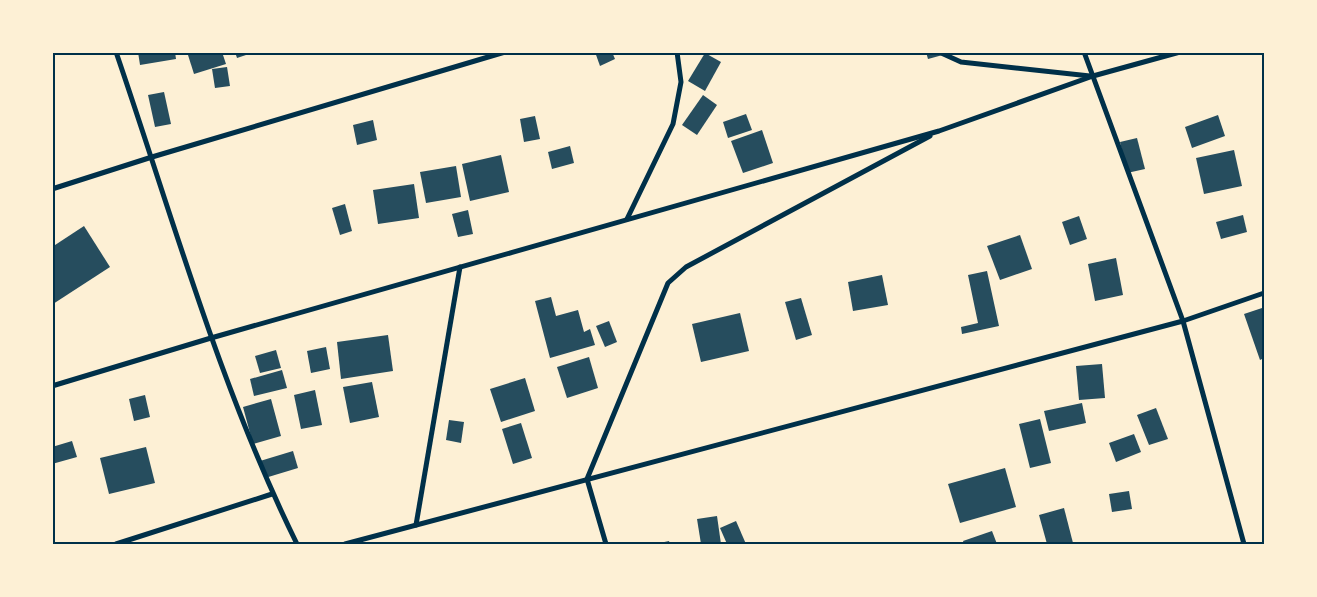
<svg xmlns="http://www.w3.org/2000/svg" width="1317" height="597" viewBox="0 0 1317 597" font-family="'Space Grotesk',sans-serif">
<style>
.building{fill:#264d5e}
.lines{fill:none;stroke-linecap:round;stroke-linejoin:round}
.minor{stroke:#003049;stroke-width:5}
.neatline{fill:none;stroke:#003049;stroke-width:2}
</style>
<rect width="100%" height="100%" fill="#fdf0d5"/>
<!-- building -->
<g class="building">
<path d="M138 52H175L176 59 140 65Z"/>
<path d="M197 52H222L226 64 194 74 188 55Z"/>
<path d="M235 52H252V53L237 58Z"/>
<path d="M595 52H612L615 59 600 66Z"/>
<path d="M926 52H950V53L928 59Z"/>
<path d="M705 53 721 62 705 91 688 81Z"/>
<path d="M227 67 230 86 215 88 212 69Z"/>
<path d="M164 92 171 124 155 127 148 95Z"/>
<path d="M703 95 717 105 697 135 682 125Z"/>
<path d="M746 114 752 130 728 138 723 122Z"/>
<path d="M1218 115 1225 136 1192 148 1185 127Z"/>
<path d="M535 116 540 139 524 142 520 119Z"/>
<path d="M373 120 377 140 357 145 353 125Z"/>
<path d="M762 130 773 163 743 173 731 141Z"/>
<path d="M1137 138 1145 169 1127 173 1120 142Z"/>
<path d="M570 146 574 163 552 169 548 152Z"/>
<path d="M1234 150 1242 186 1204 194 1196 158Z"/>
<path d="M501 155 509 192 470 201 462 164Z"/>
<path d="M456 166 461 197 426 203 420 172Z"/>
<path d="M414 184 419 218 378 224 373 190Z"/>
<path d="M345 204 352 231 340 235 332 208Z"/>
<path d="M468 210 473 234 458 237 452 214Z"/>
<path d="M1243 215 1247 232 1221 239 1216 222Z"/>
<path d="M1079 216 1087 239 1070 245 1062 222Z"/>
<path d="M84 226 110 267 53 304 52 247Z"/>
<path d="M1020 235 1032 269 1000 280 987 246Z"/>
<path d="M1116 258 1123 295 1095 301 1088 264Z"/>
<path d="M987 271 999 326 962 334 961 327 978 323 968 275Z"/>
<path d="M882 275 888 305 853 311 848 282Z"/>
<path d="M551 297 556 316 578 310 584 332 590 329 595 345 550 358 535 301Z"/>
<path d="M801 298 812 335 796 340 785 302Z"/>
<path d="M1262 308 1264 316V358L1260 360 1244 314Z"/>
<path d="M740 313 749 351 701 362 692 324Z"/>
<path d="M609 321 617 342 605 347 596 326Z"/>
<path d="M388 335 393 371 341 379 337 342Z"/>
<path d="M326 347 330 369 311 373 307 351Z"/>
<path d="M276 350 281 368 260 373 255 356Z"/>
<path d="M589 357 598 388 567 398 557 367Z"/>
<path d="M1102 364 1105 398 1079 400 1076 366Z"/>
<path d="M282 370 287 388 254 396 250 379Z"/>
<path d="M525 378 535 411 501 422 490 389Z"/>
<path d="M372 382 379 417 350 423 343 387Z"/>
<path d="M315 390 322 425 301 429 294 395Z"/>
<path d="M145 395 150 417 134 421 129 399Z"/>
<path d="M271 399 281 436 253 444 243 407Z"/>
<path d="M1082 403 1086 423 1049 431 1044 411Z"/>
<path d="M1156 408 1168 439 1149 445 1137 415Z"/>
<path d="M1040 419 1051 463 1030 468 1019 424Z"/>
<path d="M449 420 464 422 461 443 446 440Z"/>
<path d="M521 423 532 458 513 464 502 429Z"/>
<path d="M1134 434 1141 452 1116 462 1109 443Z"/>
<path d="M72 441 77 457 52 464V447Z"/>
<path d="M146 447 155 483 109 494 100 458Z"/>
<path d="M293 451 298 468 265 478 260 461Z"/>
<path d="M1005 468 1016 507 960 523 948 484Z"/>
<path d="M1129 491 1132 509 1112 512 1109 494Z"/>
<path d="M1064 508 1073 543 1066 544H1047L1039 515Z"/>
<path d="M717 516 721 544H701L697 519Z"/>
<path d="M736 521 746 544H727L720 528Z"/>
<path d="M992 531 997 544H964L963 541Z"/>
<path d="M669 541 670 544H655Z"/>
</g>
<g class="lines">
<!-- minor -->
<g class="minor">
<path d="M116 52C173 218 220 388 297 544"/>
<path d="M939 52 961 62 1090 76"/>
<path d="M1084 52 1183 321 1244 544"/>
<path d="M52 189 152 157 505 52"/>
<path d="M627 219 673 124 681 82 677 52"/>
<path d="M52 386 211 338 939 131 1093 76 1180 52"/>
<path d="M416 525 460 267"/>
<path d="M116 544 272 494"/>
<path d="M345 544 1183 321 1264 293"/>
<path d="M606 544 587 479 668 283 686 267 930 136"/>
</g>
</g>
<!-- border -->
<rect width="1317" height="597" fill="none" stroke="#fdf0d5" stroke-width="108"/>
<rect x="54" y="54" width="1209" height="489" class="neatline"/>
</svg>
